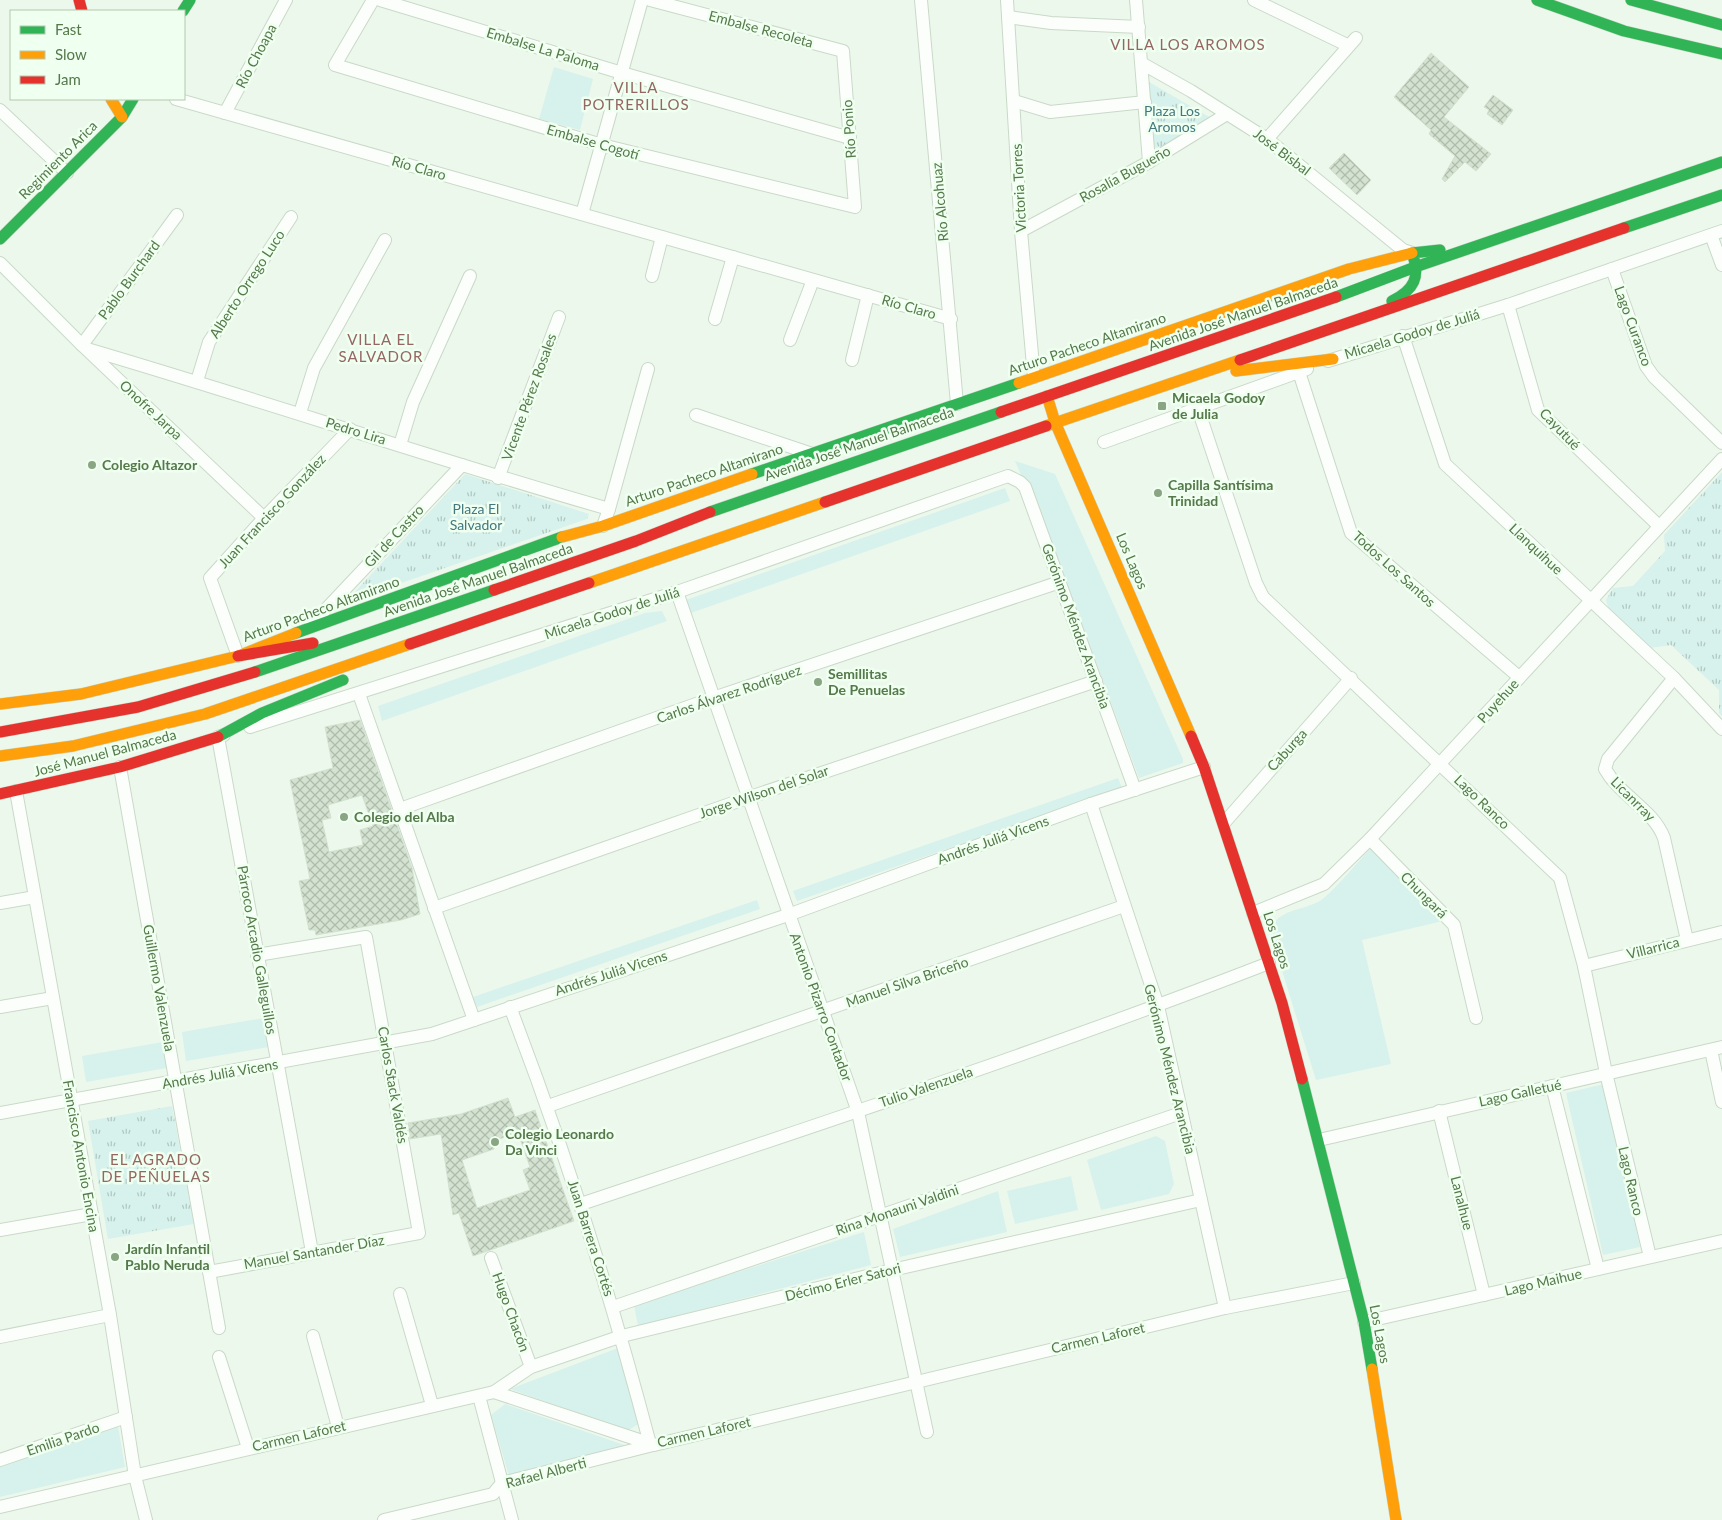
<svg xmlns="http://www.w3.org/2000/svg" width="1722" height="1520" viewBox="0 0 1722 1520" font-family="Lato,sans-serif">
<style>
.grass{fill:#d7f1ec}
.park{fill:url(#park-tufts)}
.building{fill:url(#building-cross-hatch);stroke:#d2e2cf;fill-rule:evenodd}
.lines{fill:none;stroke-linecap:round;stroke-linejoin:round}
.street-casing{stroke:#c9d9c7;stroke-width:14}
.fast-casing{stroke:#c7d7c5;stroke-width:12}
.slow-casing{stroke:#c7d7c5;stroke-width:12}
.jam-casing{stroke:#c7d7c5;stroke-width:12}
.street{stroke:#fcfefc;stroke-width:12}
.fast{stroke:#30b455;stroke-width:11}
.slow{stroke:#ff9f0a;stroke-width:11}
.jam{stroke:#e5322d;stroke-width:11}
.poi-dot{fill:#8aa583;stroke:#effff0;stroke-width:2}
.labels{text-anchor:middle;stroke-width:5;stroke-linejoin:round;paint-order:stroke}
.street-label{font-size:14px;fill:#55794a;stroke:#effff0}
.park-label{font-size:14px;fill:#427880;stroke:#effff0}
.poi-label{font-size:14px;font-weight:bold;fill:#55794a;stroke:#effff0;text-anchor:start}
.neighbourhood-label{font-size:15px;letter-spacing:1px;fill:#956662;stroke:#effff0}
</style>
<defs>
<pattern id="park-tufts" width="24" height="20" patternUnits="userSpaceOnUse" patternTransform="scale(1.25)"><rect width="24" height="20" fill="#d7f1ec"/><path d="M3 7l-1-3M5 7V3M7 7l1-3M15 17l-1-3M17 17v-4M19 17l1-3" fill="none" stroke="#b1c8c1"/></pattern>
<pattern id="building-cross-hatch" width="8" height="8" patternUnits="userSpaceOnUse" patternTransform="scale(1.25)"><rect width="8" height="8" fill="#d4e2d1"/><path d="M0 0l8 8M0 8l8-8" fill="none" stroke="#afbcac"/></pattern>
</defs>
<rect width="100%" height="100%" fill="#edf8ed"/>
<!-- grass -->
<g class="grass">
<path d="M554 67 593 79 580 130 539 119Z"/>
<path d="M1015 461 1055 474 1183 759V763L1139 778 1030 485 1021 475Z"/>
<path d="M1005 488 1010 501 691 613 686 600Z"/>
<path d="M662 611 667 621 382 721 378 706 645 613Z"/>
<path d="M1118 778 1122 788 797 901 793 891Z"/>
<path d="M1370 849 1443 921 1362 940 1391 1064 1316 1080 1271 935C1272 907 1307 912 1324 898 1341 883 1355 865 1370 849Z"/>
<path d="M757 900 760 909 477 1007 473 997Z"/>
<path d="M264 1018 269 1047 186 1061 182 1032Z"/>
<path d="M163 1042 167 1068 86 1082 82 1056Z"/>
<path d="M1604 1084 1640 1247 1603 1255 1566 1093Z"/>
<path d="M1156 1136 1165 1141 1174 1184 1169 1194 1101 1210 1087 1160Z"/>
<path d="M1071 1176 1078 1210 1015 1224 1007 1191Z"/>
<path d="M998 1191 1007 1232 900 1257 893 1229Z"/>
<path d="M864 1232 871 1265 638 1326 634 1305Z"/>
<path d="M618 1348 640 1423 627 1431 510 1389Z"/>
<path d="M505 1404 630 1447 509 1476 491 1415Z"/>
<path d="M118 1426 125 1467 0 1497V1466Z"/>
</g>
<!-- park -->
<g class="park">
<path d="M1149 82 1211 118 1162 150 1154 147Z"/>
<path d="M1722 472V716L1719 713V690L1671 645 1650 648 1609 610 1606 600 1613 588 1633 586 1665 551 1664 535Z"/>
<path d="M465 474 589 514 587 519 352 600 351 596Z"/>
<path d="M172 1106 194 1224 108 1239 88 1121Z"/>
</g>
<!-- building -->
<g class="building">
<path d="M1431 53 1469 87 1444 117 1491 154 1476 171 1465 162 1445 182 1442 179 1455 156 1429 134 1431 130 1394 97Z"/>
<path d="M1493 95 1513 110 1502 125 1487 114 1489 110 1484 107Z"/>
<path d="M1344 153 1371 180 1357 195 1329 168Z"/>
<path d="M360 720 412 868 420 914 401 920 316 935 315 930H309L299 881 310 879 290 780 333 768 325 727ZM362 795 373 826 360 830 363 845 329 852 322 820 331 818 328 805Z"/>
<path d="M508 1098 515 1117 535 1110 574 1221 473 1256 459 1213 453 1215 441 1134 410 1139 408 1123 461 1114ZM518 1133 530 1167 523 1170 530 1190 477 1208 462 1160 494 1149 493 1141Z"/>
</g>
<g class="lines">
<!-- street casing -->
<g class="street-casing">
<g id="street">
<path d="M373 0 335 65 602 145 855 207 843 51 650 0"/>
<path d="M380 0 622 73 850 138"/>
<path d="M921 0 957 404"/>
<path d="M1007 0 1021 231 1034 377"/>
<path d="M1136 0 1149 162"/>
<path d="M1254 0 1347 45"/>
<path d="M1008 17 1051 23 1139 27"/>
<path d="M1143 64 1191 91 1267 139 1403 250 1412 253"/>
<path d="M176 99 951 319"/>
<path d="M1014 101 1050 112 1145 102"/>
<path d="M0 110 67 173"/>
<path d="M225 113 286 0"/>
<path d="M1267 139 1356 38"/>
<path d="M582 214 642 0"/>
<path d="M1021 231 1149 162 1227 114"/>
<path d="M1711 235 1722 265"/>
<path d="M0 263 82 345 264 518"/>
<path d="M1612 269 1646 366 1654 377 1722 443"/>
<path d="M652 276 662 237"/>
<path d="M1508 305 1538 410 1659 526"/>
<path d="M715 319 733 257"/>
<path d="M1403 336 1445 464 1674 678 1722 729"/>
<path d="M790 340 813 280"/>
<path d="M82 345 177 215"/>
<path d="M87 349C261 400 434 459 609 509L603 526"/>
<path d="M852 360 868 295"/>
<path d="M1328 361 1508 305 1722 231"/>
<path d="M1299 372 1351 533 1519 677"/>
<path d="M197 381 209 342 291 217"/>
<path d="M1198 409 1256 583 1263 597 1560 878 1584 966 1606 1073 1650 1257"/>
<path d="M300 413 314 368 385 240"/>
<path d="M696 415 812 454"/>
<path d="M1104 442 1307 369"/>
<path d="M400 445 413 402 470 276"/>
<path d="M498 478 559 317"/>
<path d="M609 509 648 369"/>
<path d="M677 592 858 1112 927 1432"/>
<path d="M311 625 462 465"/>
<path d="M238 656 210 578 264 518 350 429"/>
<path d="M1674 678 1608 759 1605 769C1620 796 1653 809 1664 838L1687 940"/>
<path d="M359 694 474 1020"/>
<path d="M250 727 677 592 1008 476 1020 482 1025 487 1135 790"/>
<path d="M224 735 218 737 312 1252"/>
<path d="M120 767 219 1328"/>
<path d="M16 791 110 1315 135 1476 146 1520"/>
<path d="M1091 804 1158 1006 1225 1308"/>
<path d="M400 809 713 698 1060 582"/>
<path d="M1224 823 1351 678"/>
<path d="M1370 839 1454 925 1476 1018"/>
<path d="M0 903 35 897"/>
<path d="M434 908 747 798 1096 681"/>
<path d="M1253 913 1324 884 1370 839 1722 459"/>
<path d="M1584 966 1722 932"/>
<path d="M0 1007 53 998"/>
<path d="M510 1007C565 1150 611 1296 650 1444"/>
<path d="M1711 1050 1722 1102"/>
<path d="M1552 1086 1598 1269"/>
<path d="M548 1106 1124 906"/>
<path d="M1439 1111 1484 1295"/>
<path d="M0 1113 432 1034 788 915 1091 804 1204 767"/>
<path d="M1319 1140 1722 1047"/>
<path d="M581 1204C811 1127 1042 1051 1269 963"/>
<path d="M0 1230 92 1214"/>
<path d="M491 1258 531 1367"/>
<path d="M209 1272 419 1233 366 937 257 955"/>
<path d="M400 1294 432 1405"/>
<path d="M613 1307 1181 1113"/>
<path d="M1364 1322 1722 1241"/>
<path d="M313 1336 338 1427"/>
<path d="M0 1337 110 1315"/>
<path d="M219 1357 248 1448"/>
<path d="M494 1392 531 1367 622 1336 892 1270 1201 1200"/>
<path d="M479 1396 512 1520"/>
<path d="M0 1460 126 1417"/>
<path d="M0 1507 494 1392 654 1445 1225 1308 1354 1283"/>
<path d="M384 1520 493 1494 502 1483 653 1445"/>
</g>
</g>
<!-- fast casing -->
<g class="fast-casing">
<g id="fast">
<path d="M1537 0 1624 31 1722 54"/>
<path d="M1631 0 1722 25"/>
<path d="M183 11 190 0"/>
<path d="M1624 228 1722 195"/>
<path d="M0 239 122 117 133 99"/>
<path d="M1336 297 1418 266 1722 162"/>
<path d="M1392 301C1414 290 1421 277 1412 253L1440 250"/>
<path d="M752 474 1019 383"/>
<path d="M710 512 1001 412"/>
<path d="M296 633 562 537"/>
<path d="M255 672 494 590"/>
<path d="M218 737 262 713 343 680"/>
<path d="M1302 1079 1364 1322 1372 1369"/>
</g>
</g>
<!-- slow casing -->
<g class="slow-casing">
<g id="slow">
<path d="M111 99 122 117"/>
<path d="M1236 371 1333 359"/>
<path d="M1019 383 1349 269 1412 253"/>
<path d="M1047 396 1055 422 1191 736"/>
<path d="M1046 426 1240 360"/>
<path d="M562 537 603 526 752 474"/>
<path d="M589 583 825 502"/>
<path d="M0 704 81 694 238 656 296 633"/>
<path d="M0 756 73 746 205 714 410 644"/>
<path d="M1372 1369 1396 1520"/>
</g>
</g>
<!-- jam casing -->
<g class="jam-casing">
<g id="jam">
<path d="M79 0 82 11"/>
<path d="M1240 360 1624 228"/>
<path d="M1001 412 1336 297"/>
<path d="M825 502 1046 426"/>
<path d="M494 590 636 541 710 512"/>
<path d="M410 644 589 583"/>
<path d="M238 656 313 643"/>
<path d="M0 732 138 707 255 672"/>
<path d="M1191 736 1204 767 1282 1003 1302 1079"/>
<path d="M0 794 120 767 218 737"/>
</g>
</g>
<!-- street -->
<use href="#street" class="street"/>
<!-- fast -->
<use href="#fast" class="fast"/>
<!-- slow -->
<use href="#slow" class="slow"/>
<!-- jam -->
<use href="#jam" class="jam"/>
</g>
<!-- markers -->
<g class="poi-dot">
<rect x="1157" y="401" width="10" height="10" rx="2.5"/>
<circle cx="92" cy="465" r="5"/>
<circle cx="1158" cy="493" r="5"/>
<circle cx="818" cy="682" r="5"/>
<circle cx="344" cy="817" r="5"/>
<circle cx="495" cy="1142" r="5"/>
<circle cx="115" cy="1257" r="5"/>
</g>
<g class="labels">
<!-- street labels -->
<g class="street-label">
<text transform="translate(761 29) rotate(15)" y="5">Embalse Recoleta</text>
<text transform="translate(543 49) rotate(17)" y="5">Embalse La Paloma</text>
<text transform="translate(256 56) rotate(-62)" y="5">Río Choapa</text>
<text transform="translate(849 129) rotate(-94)" y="5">Río Ponio</text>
<text transform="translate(593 142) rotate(16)" y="5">Embalse Cogotí</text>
<text transform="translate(1282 152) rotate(37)" y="5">José Bisbal</text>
<text transform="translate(58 160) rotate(-45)" y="5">Regimiento Arica</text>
<text transform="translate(419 168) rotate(16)" y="5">Río Claro</text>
<text transform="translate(1125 174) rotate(-29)" y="5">Rosalía Bugueño</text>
<text transform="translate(1019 188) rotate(-93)" y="5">Victoria Torres</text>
<text transform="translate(940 202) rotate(-95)" y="5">Río Alcohuaz</text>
<text transform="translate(129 280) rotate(-54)" y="5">Pablo Burchard</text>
<text transform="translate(247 284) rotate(-57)" y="5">Alberto Orrego Luco</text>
<text transform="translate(909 307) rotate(16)" y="5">Río Claro</text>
<text transform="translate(1243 314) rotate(-19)" y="5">Avenida José Manuel Balmaceda</text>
<text transform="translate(1633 326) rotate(70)" y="5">Lago Curanco</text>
<text transform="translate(1412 334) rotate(-17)" y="5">Micaela Godoy de Juliá</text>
<text transform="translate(1087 344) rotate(-19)" y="5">Arturo Pacheco Altamirano</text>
<text transform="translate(529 397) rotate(-70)" y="5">Vicente Pérez Rosales</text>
<text transform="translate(151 410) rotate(43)" y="5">Onofre Jarpa</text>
<text transform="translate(1560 429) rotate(46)" y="5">Cayutué</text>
<text transform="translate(356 431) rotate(17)" y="5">Pedro Lira</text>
<text transform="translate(859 444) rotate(-19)" y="5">Avenida José Manuel Balmaceda</text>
<text transform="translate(704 475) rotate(-19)" y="5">Arturo Pacheco Altamirano</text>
<text transform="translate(272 511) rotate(-47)" y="5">Juan Francisco González</text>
<text transform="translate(394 536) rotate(-47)" y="5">Gil de Castro</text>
<text transform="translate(1536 549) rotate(43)" y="5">Llanquihue</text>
<text transform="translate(1132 561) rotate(67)" y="5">Los Lagos</text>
<text transform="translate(1394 569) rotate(42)" y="5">Todos Los Santos</text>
<text transform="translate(478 580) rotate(-19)" y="5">Avenida José Manuel Balmaceda</text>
<text transform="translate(321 609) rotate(-20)" y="5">Arturo Pacheco Altamirano</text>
<text transform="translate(612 613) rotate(-18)" y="5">Micaela Godoy de Juliá</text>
<text transform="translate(1076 626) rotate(70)" y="5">Gerónimo Méndez Arancibia</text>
<text transform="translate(729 694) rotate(-19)" y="5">Carlos Álvarez Rodríguez</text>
<text transform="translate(1498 701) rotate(-48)" y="5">Puyehue</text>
<text transform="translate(1287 750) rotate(-48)" y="5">Caburga</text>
<text transform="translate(105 753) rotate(-15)" y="5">José Manuel Balmaceda</text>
<text transform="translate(764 792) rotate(-19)" y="5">Jorge Wilson del Solar</text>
<text transform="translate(1633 799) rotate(45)" y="5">Licanrray</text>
<text transform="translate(1482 802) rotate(44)" y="5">Lago Ranco</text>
<text transform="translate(993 840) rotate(-20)" y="5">Andrés Juliá Vicens</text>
<text transform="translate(1424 895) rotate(45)" y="5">Chungará</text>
<text transform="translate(1277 940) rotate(72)" y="5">Los Lagos</text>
<text transform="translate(1653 948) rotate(-14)" y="5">Villarrica</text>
<text transform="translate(257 950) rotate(80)" y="5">Párroco Arcadio Galleguillos</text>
<text transform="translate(611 973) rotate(-18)" y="5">Andrés Juliá Vicens</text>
<text transform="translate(907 982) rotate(-19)" y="5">Manuel Silva Briceño</text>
<text transform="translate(159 988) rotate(80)" y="5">Guillermo Valenzuela</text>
<text transform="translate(821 1007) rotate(70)" y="5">Antonio Pizarro Contador</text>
<text transform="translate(1170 1069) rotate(76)" y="5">Gerónimo Méndez Arancibia</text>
<text transform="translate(220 1074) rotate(-10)" y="5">Andrés Juliá Vicens</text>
<text transform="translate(393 1085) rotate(80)" y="5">Carlos Stack Valdés</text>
<text transform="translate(926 1087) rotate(-19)" y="5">Tulio Valenzuela</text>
<text transform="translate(1520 1093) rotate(-12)" y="5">Lago Galletué</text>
<text transform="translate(81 1156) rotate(80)" y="5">Francisco Antonio Encina</text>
<text transform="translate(1631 1181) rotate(77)" y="5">Lago Ranco</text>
<text transform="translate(1462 1203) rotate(76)" y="5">Lanalhue</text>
<text transform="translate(897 1210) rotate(-19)" y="5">Rina Monauni Valdini</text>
<text transform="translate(591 1238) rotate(72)" y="5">Juan Barrera Cortés</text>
<text transform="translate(314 1252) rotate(-10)" y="5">Manuel Santander Díaz</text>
<text transform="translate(843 1282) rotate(-14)" y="5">Décimo Erler Satori</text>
<text transform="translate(1543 1282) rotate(-13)" y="5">Lago Maihue</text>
<text transform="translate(511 1312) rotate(70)" y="5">Hugo Chacón</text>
<text transform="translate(1380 1334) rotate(79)" y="5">Los Lagos</text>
<text transform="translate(1098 1338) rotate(-13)" y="5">Carmen Laforet</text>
<text transform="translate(704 1432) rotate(-13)" y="5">Carmen Laforet</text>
<text transform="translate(299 1436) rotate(-13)" y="5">Carmen Laforet</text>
<text transform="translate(63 1439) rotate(-19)" y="5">Emilia Pardo</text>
<text transform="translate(546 1473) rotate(-15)" y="5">Rafael Alberti</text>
</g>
<!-- park labels -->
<g class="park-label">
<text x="1172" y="116">Plaza Los<tspan x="1172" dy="16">Aromos</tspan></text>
<text x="476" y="514">Plaza El<tspan x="476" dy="16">Salvador</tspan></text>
</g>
<!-- poi labels -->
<g class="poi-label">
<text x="1172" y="403">Micaela Godoy<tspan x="1172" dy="16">de Julia</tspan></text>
<text x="102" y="470">Colegio Altazor</text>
<text x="1168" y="490">Capilla Santísima<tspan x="1168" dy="16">Trinidad</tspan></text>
<text x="828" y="679">Semillitas<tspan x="828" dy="16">De Penuelas</tspan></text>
<text x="354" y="822">Colegio del Alba</text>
<text x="505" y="1139">Colegio Leonardo<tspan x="505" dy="16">Da Vinci</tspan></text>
<text x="125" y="1254">Jardín Infantil<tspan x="125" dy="16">Pablo Neruda</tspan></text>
</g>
<!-- neighbourhood labels -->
<g class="neighbourhood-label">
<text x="1188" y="50">VILLA LOS AROMOS</text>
<text x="636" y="93">VILLA<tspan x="636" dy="17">POTRERILLOS</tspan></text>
<text x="381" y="345">VILLA EL<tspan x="381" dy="17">SALVADOR</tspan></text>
<text x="156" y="1165">EL AGRADO<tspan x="156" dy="17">DE PEÑUELAS</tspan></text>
</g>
</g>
<!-- legend -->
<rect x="10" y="10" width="175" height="90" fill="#effff0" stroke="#b1c9ae"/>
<rect x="20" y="26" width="25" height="8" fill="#30b455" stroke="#b1c9ae"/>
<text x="55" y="35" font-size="15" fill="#55794a">Fast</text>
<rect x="20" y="51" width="25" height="8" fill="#ff9f0a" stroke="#b1c9ae"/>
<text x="55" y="60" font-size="15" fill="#55794a">Slow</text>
<rect x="20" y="76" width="25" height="8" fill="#e5322d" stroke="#b1c9ae"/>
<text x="55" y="85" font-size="15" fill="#55794a">Jam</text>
</svg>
